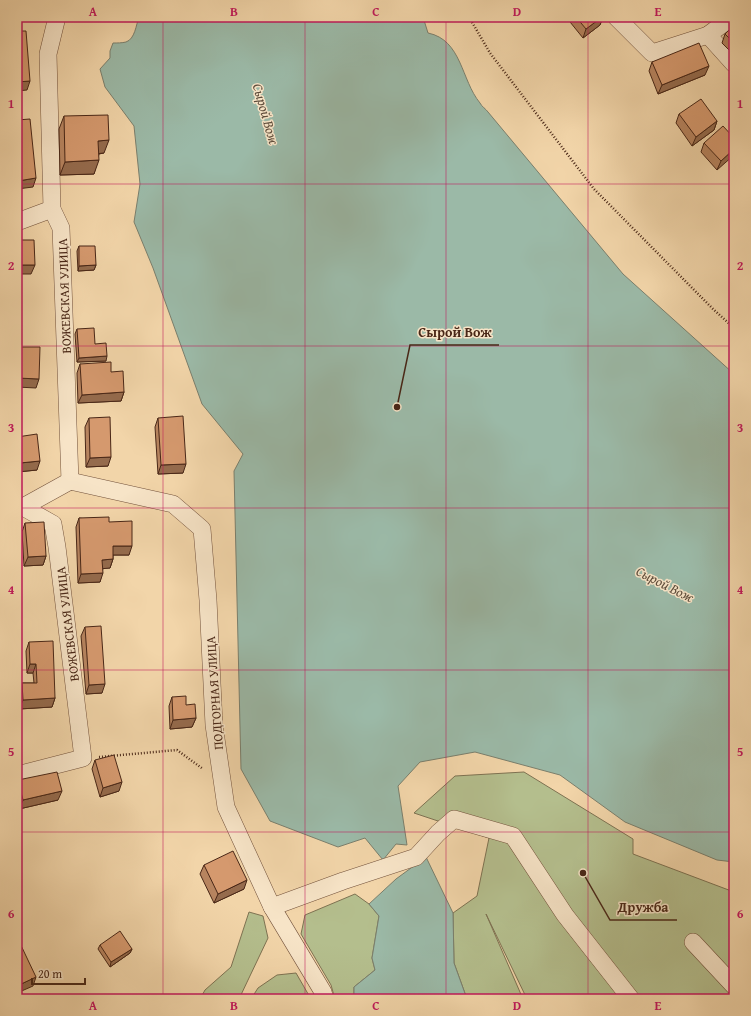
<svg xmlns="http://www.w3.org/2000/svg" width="751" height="1016" viewBox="0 0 751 1016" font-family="'Gentium Book Plus',serif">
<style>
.green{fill:#b4be8d;stroke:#7e7252}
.water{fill:#9bb9a7;stroke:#7a7f6d}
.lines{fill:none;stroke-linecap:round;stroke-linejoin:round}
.street-casing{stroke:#73523c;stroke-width:18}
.path{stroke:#492717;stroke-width:2.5;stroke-dasharray:1 2;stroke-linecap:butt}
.street{stroke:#f7e4c7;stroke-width:17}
.wall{fill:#b7845f;stroke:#492717}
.shaded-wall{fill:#956b4d;stroke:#492717}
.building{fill:#d5996e;stroke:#492717}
.grid{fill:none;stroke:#c2185b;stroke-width:1;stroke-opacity:0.55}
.labels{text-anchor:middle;stroke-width:3;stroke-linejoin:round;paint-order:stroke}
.street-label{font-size:13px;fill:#492717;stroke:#f7e4c7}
.water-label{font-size:14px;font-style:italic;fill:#5e4c3b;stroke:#f7e4c7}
.leader{fill:none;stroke:#492717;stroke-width:1.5}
.callout-dot{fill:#492717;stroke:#f7e4c7;stroke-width:1.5}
.callout-label{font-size:14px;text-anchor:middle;font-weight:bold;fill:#492717;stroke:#f7e4c7;stroke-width:3;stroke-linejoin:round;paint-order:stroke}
.neatline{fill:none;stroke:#c2185b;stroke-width:1.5}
.grid-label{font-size:13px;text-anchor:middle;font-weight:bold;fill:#c2185b}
</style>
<rect width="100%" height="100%" fill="#f2d5a9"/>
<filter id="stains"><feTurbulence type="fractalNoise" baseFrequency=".005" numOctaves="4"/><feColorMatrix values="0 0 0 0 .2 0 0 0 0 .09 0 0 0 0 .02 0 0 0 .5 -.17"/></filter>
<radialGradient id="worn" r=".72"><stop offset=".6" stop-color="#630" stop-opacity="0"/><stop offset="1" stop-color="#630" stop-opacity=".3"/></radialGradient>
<!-- green -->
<g class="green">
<path d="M524 772 633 839V854L734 892V999H527L486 914 523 999H467L454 963 453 913 477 896 489 838 414 813 455 776Z"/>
<path d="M355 894 369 904 379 916 372 958 375 970 354 987V999H335L331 985 301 934 305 915Z"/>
<path d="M249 912 263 916 268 938 239 999H200L205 990 231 967Z"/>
<path d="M296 973 311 999H251L258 988 277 975Z"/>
</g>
<!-- water -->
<g class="water">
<path d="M139 17H423L428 33C462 40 461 80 480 103 482 107 486 109 488 112L623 274 734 374V862L717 860 625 822 560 775 475 752 420 762 398 786 407 845 396 844 383 860 365 838 338 847 270 821 241 769 234 471 243 454 202 404 153 268 134 222 140 184 134 126 105 87 100 69 110 58V51L113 43C117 43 122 43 126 42 135 39 136 25 139 17Z"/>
<path d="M426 857 453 913 454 963 467 999H354V987L375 970 372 958 379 916 369 904 396 879Z"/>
</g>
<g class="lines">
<!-- street casing -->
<g class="street-casing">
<g id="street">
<path d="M57 17 48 54 52 209 61 228 70 481"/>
<path d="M616 17 652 53 708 35 732 17"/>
<path d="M708 35 734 64"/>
<path d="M17 222 52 209"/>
<path d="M70 481 173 504 202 529 208 600 214 725 226 807 272 907 323 992 325 999"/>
<path d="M17 507H23L70 481"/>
<path d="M17 775 83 758 57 547 53 524 23 507"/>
<path d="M272 907 343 881 416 857 438 833 454 819 513 836 565 915 631 999"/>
<path d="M693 942 734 986"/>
</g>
</g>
<!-- path -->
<g class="path">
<path d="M469 17 490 53 594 189 713 309 734 328"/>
<path d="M99 757 177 750 203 769"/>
</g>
<!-- street -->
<use href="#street" class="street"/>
</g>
<!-- wall -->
<g class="wall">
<path d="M566 17H603L600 25 583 38Z"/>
<path d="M734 25V55L722 43 725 34Z"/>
<path d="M652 62 705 75 658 94 649 71Z"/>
<path d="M679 114 717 121 714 130 692 146 676 123Z"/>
<path d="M64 116 104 153 99 154 94 174 60 175 59 129Z"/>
<path d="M734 138 717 170 701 152 704 143Z"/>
<path d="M79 246 96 265 94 270 78 271 77 251Z"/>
<path d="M77 329 95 344 106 361 77 362 75 334Z"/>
<path d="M80 364 111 372 124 392 121 401 78 403 77 373Z"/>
<path d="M89 418 108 466 86 467 85 427Z"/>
<path d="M158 418 183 473 158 474 155 427Z"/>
<path d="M17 437 37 470 17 472Z"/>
<path d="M79 518 109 522 129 555H113V559L110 568H103L100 582 78 583 76 527Z"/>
<path d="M25 523 46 556 43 565 24 566 22 532Z"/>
<path d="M85 627 102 693 86 694 81 636Z"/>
<path d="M29 642 55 698 52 707 19 709V692L22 683H34L33 673H27L26 651Z"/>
<path d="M172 697 186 705 196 718 192 727 170 729 169 706Z"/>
<path d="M95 760 119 791 100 797 92 769Z"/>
<path d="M18 780 58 800 19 809 17 798V783Z"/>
<path d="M204 865 244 889 214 903 200 874Z"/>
<path d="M100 945 132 949 130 953 110 967 98 949Z"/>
</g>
<!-- shaded-wall -->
<g class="shaded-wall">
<path d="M602 17H603L600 25 583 38 586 29Z"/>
<path d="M709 66 705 75 658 94 662 85Z"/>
<path d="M30 81 27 90 17 91V82Z"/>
<path d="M717 121 714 130 692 146 696 137Z"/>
<path d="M109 140 104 153 94 154 98 141Z"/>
<path d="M734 149V155L717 170 721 161Z"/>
<path d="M99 160 94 174 60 175 65 162Z"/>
<path d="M36 178 33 187 17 189V182L18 181Z"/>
<path d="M17 265H35L31 274H17Z"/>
<path d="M96 265 94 270 78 271 79 266Z"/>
<path d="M107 356 106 361 77 362 79 358Z"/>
<path d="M17 378 39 379 36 388 17 387Z"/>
<path d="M124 392 121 401 78 403 82 395Z"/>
<path d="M17 454H19L17 460Z"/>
<path d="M111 457 108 466 86 467 90 458Z"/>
<path d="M40 461 37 470 17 472 20 463Z"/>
<path d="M186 464 183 473 158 474 161 465Z"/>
<path d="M113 546H132L129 555H110Z"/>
<path d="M46 556 43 565 24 566 28 557Z"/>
<path d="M113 559 110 568 99 569 102 560Z"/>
<path d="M103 573 100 582 78 583 81 574Z"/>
<path d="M30 664H36L33 673H27Z"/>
<path d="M105 684 102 693 86 694 89 685Z"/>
<path d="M55 698 52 707 19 709 23 700Z"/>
<path d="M196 718 192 727 170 729 173 720Z"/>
<path d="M122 782 119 791 100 797 103 788Z"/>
<path d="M62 791 58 800 19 809 23 800Z"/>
<path d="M247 880 244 889 214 903 218 894Z"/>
<path d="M132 949 130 953 110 967 111 962Z"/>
<path d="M36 977 33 986 17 993V986Z"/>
</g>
<!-- building -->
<g class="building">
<path d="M576 17H602L586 29Z"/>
<path d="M734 25V43L725 34Z"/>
<path d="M17 31H26L30 81 17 82Z"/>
<path d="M699 43 709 66 662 85 652 62Z"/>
<path d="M701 99 717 121 696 137 679 114Z"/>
<path d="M108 115 109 140 98 141 99 160 65 162 64 116Z"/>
<path d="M30 119 36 178 18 181 17 174V120Z"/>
<path d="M723 126 734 138V149L721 161 704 143Z"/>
<path d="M17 240H34L35 265H17Z"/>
<path d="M79 246H95L96 265 79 266Z"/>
<path d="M94 328 95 344 106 343 107 356 79 358 77 329Z"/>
<path d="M17 347H40L39 379 17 378Z"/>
<path d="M111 362V372L123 371 124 392 82 395 80 364Z"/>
<path d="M183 416 186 464 161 465 158 418Z"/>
<path d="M110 417 111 457 90 458 89 418Z"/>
<path d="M37 434 40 461 20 463 19 454H17V437Z"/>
<path d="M109 517V522L132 521V546H113V559L102 560 103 573 81 574 79 518Z"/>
<path d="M44 522 46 556 28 557 25 523Z"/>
<path d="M101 626 105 684 89 685 85 627Z"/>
<path d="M53 641 55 698 23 700 22 683H37L36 664H30L29 642Z"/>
<path d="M186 696V705L195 704 196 718 173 720 172 697Z"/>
<path d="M114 755 122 782 103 788 95 760Z"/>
<path d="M57 772 62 791 23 800 18 780Z"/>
<path d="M233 851 247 880 218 894 204 865Z"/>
<path d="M120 931 132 949 111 962 100 945Z"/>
<path d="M17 937 36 977 17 986Z"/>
</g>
<!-- grid -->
<path class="grid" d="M163 17V999M305 17V999M446 17V999M588 17V999M17 184H734M17 346H734M17 508H734M17 670H734M17 832H734"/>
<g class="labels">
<!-- street labels -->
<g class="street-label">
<text transform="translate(64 296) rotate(-92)" y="5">ВОЖЕВСКАЯ УЛИЦА</text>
<text transform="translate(67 624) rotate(-97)" y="5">ВОЖЕВСКАЯ УЛИЦА</text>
<text transform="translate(214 693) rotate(-94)" y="5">ПОДГОРНАЯ УЛИЦА</text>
</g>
<!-- water labels -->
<g class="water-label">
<text transform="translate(266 114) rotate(74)" y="5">Сырой Вож</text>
<text transform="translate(665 584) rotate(27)" y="5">Сырой Вож</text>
</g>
</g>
<!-- callouts -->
<path class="leader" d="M397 407L410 345H499M583 873L610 920H677"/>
<g class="callout-dot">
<circle cx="397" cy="407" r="4"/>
<circle cx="583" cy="873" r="4"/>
</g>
<g class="callout-label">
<text x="455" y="337">Сырой Вож</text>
<text x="643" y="912">Дружба</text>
</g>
<!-- margin -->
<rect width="751" height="1016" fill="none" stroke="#f2d5a9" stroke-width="44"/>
<!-- scale -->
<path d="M32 978v6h53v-6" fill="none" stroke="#492717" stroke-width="2"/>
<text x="38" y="978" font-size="12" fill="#492717" stroke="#f7e4c7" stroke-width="3" paint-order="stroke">20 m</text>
<rect x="22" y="22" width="707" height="972" class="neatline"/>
<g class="grid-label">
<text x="93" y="16">A</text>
<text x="234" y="16">B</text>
<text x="376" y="16">C</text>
<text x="517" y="16">D</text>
<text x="658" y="16">E</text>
<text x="11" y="108">1</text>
<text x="740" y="108">1</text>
<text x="11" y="270">2</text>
<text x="740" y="270">2</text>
<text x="11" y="432">3</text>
<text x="740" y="432">3</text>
<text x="11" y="594">4</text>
<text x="740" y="594">4</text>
<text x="11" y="756">5</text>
<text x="740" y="756">5</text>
<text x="11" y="918">6</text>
<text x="740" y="918">6</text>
<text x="93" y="1010">A</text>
<text x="234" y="1010">B</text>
<text x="376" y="1010">C</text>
<text x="517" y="1010">D</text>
<text x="658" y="1010">E</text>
</g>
<rect width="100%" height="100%" filter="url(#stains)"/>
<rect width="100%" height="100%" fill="url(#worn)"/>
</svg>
